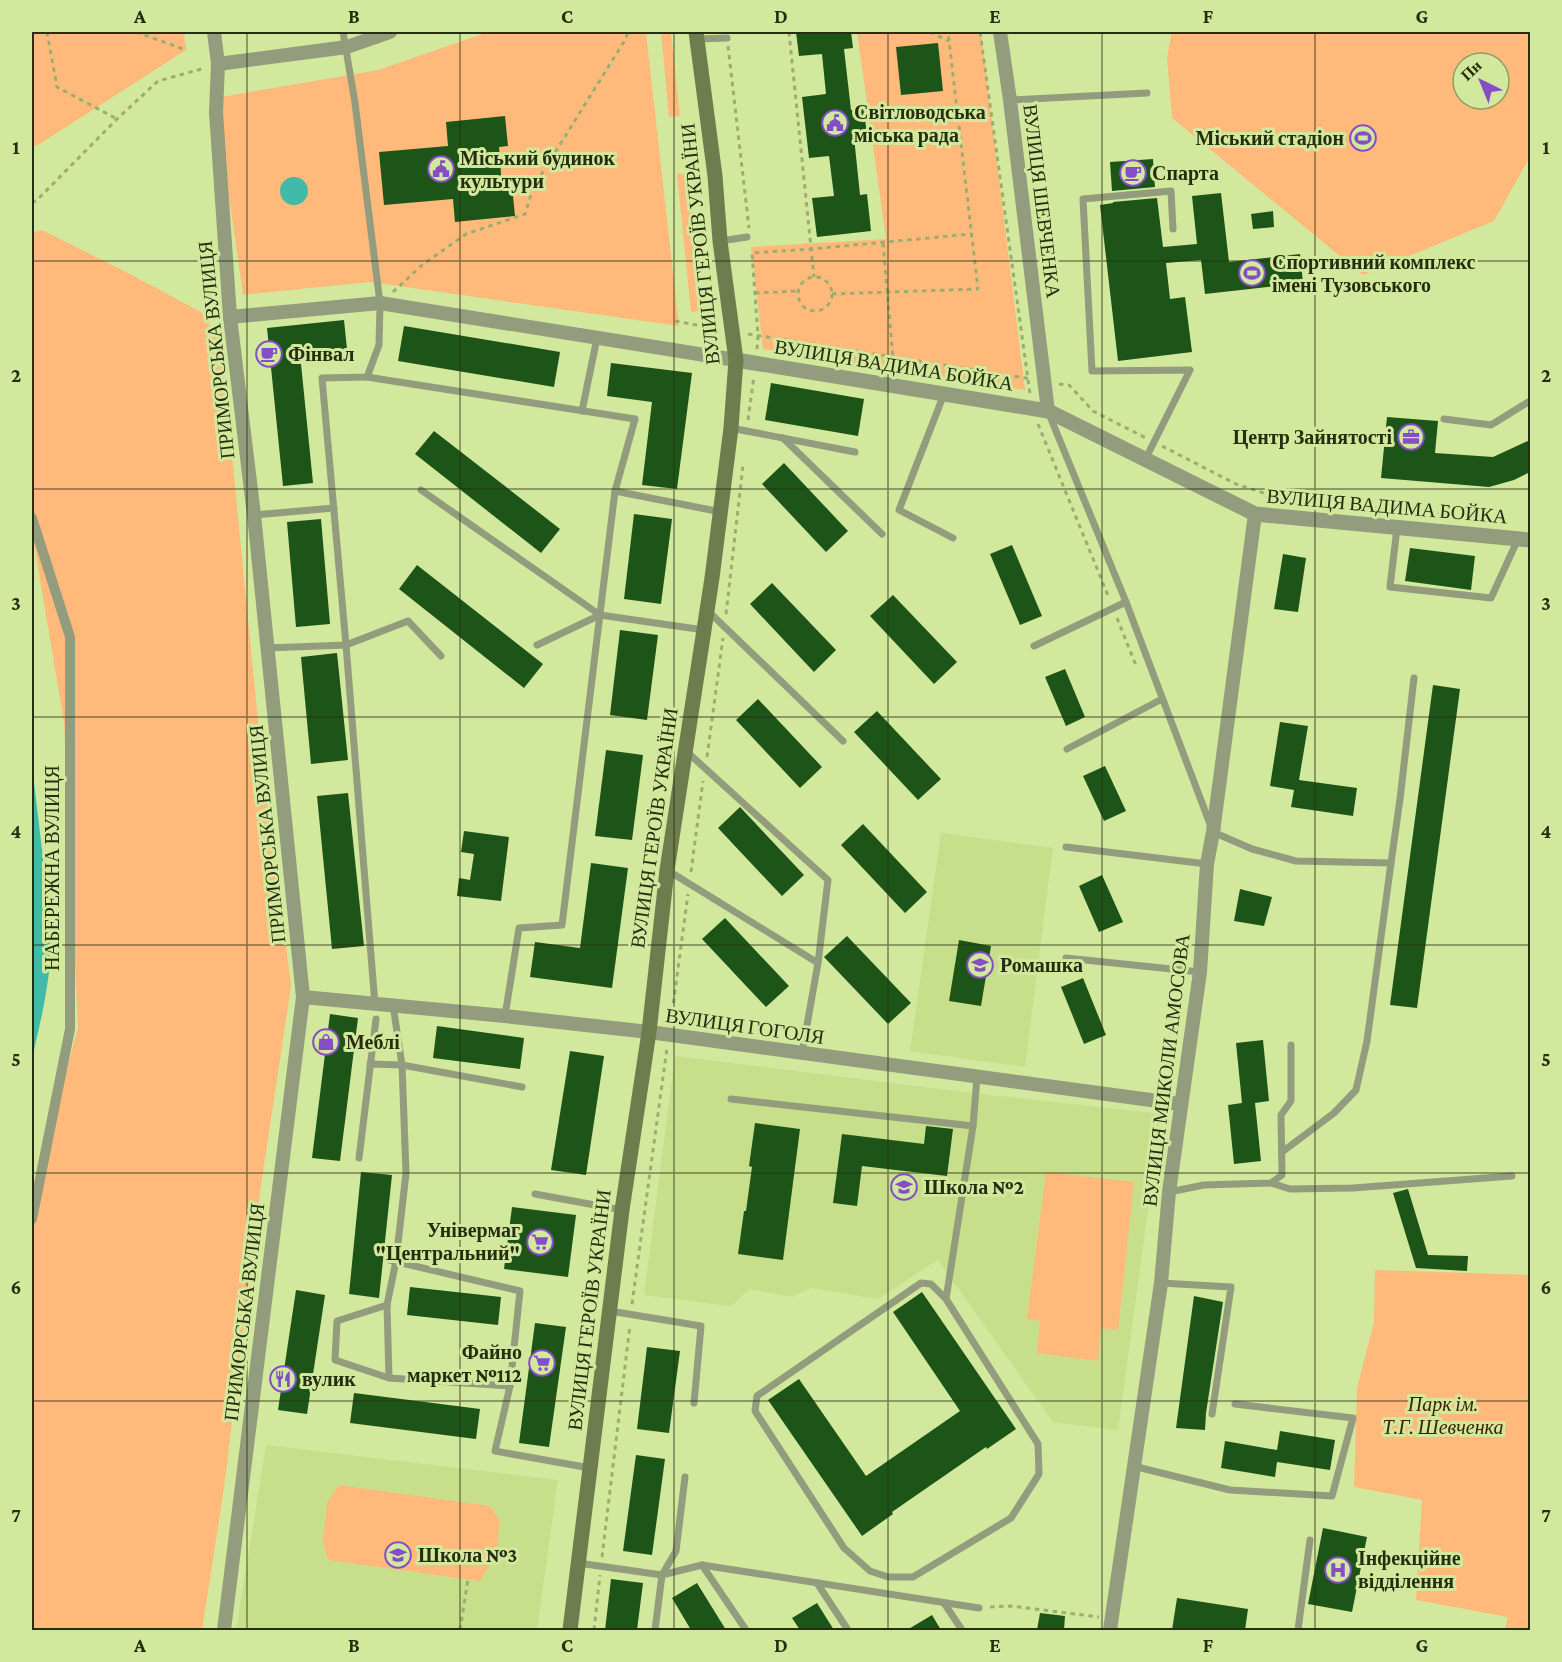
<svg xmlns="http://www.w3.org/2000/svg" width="1562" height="1662" viewBox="0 0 1562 1662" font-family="'Crimson Pro',serif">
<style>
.built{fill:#c7df8b}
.green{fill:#ffb97b;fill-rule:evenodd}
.water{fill:#41baa9}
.building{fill:#1d5518}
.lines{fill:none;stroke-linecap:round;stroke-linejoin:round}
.path{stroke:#9cad70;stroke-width:3;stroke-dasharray:4.5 4.5;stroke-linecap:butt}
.service{stroke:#939c7d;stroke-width:7}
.pedestrian{stroke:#939c7d;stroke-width:10}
.minor{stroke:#939c7d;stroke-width:14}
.tertiary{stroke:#939c7d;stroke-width:15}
.secondary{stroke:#6f7d4e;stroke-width:15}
.grid{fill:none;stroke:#262e10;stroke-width:1.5;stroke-opacity:0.55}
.labels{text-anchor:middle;stroke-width:6;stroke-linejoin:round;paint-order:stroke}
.poi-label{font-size:20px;font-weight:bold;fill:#262e10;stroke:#d2e89d;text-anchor:start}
.street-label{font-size:20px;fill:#262e10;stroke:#d2e89d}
.park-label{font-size:20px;font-style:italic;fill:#402000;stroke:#d2e89d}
.neatline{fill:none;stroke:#262e10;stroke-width:2}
.grid-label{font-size:20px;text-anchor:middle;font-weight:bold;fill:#262e10}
</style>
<rect width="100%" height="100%" fill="#d2e89d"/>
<!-- built -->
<g class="built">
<path d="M941 833 1053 848 1025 1067 910 1051Z"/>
<path d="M675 1056 964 1092 1161 1114 1118 1430 1053 1422 938 1260 878 1299 811 1288 792 1297 750 1289 731 1306 644 1295Z"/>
<path d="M266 1445 558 1480 537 1630H236Z"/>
</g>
<!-- green -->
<g class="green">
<path d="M32 32H184L186 50 38 145 32 147Z"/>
<path d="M488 32H646L679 326 370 282 243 295 215 98 378 70Z"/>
<path d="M661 32H671L680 116 669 117Z"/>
<path d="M857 32H981L1025 390 763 349 751 247 886 239Z"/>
<path d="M1172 32H1530V157L1494 221 1363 275 1172 118 1167 57ZM1463 63H1499V99H1463Z"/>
<path d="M688 173 701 311 691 312 677 174Z"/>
<path d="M42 230 126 272 201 312 221 342 258 721 291 986 261 1185 224 1488 202 1630H32V1197L78 1028 64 722 32 532V233Z"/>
<path d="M1046 1172 1134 1182 1118 1330 1101 1328 1098 1361 1037 1353 1040 1321 1027 1319Z"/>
<path d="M1375 1270 1530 1275V1630H1505L1508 1617 1416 1600 1422 1500 1354 1487 1357 1388 1374 1322Z"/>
<path d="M339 1485 490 1506 499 1519 498 1543 491 1563 480 1581 328 1560 323 1542 327 1503Z"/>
</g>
<!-- water -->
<g class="water">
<circle cx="294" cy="191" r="14"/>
<path d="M32 766 52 933C51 976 42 1017 32 1058Z"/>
</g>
<!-- building -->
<g class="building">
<path d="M796 32H851L853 48 844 49 851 110 864 109 867 136 854 137 860 195 867 194 871 231 817 237 812 198 834 196 829 156 809 158 802 97 826 94 822 54 799 56Z"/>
<path d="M938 43 943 91 901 95 896 47Z"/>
<path d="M505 116 508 146 499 147 502 187 512 186 515 216 455 222 453 199 384 205 379 152 448 146 446 122Z"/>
<path d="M1153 159 1155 187 1112 191 1110 162Z"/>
<path d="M1221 193 1229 262 1300 254 1303 283 1205 294 1201 260 1166 263 1170 299 1185 297 1192 352 1118 361 1100 205 1113 203V202L1157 198 1163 247 1197 244 1192 196Z"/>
<path d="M1273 211 1274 227 1253 229 1251 214Z"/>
<path d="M344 320 347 349 300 354 313 483 283 486 267 328Z"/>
<path d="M404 326 560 352 554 387 398 361Z"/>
<path d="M611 363 692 373 677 489 642 485 652 402 607 396Z"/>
<path d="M771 383 864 399 858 436 765 420Z"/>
<path d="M1387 417 1438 421 1435 453 1493 457 1530 440V472L1514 480 1489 487 1381 478Z"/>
<path d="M434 431 560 529 541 553 415 454Z"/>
<path d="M784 463 848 531 826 552 762 484Z"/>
<path d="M634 514 672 519 661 604 624 599Z"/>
<path d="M321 519 330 624 296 627 287 522Z"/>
<path d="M1012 545 1042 616 1020 625 990 554Z"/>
<path d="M1410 548 1475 556 1471 590 1405 581Z"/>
<path d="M1283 554 1306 558 1298 612 1274 609Z"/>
<path d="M417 565 543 664 524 688 399 589Z"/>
<path d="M772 583 836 650 814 672 750 604Z"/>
<path d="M893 595 957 662 934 684 870 616Z"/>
<path d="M620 630 658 635 647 720 610 715Z"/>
<path d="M337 653 348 760 311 764 301 657Z"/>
<path d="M1065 669 1085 717 1066 726 1045 677Z"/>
<path d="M1433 685 1460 689 1417 1008 1390 1005Z"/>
<path d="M758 699 822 767 800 788 736 720Z"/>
<path d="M877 711 941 779 918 800 854 732Z"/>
<path d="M1280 722 1308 726 1299 780 1357 788 1353 816 1291 807 1294 790 1270 786Z"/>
<path d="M606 750 643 755 632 840 595 836Z"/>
<path d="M1105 766 1126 811 1104 821 1083 776Z"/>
<path d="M348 793 364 946 332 949 317 796Z"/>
<path d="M740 807 804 875 782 896 718 828Z"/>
<path d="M863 824 927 892 905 913 841 845Z"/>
<path d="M464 831 509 837 501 901 457 896 459 878 470 880 474 854 461 852Z"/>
<path d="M591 863 628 868 612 988 530 977 535 942 580 948Z"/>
<path d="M1102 875 1123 922 1099 932 1079 886Z"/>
<path d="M1240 889 1272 897 1264 926 1234 921Z"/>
<path d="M725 918 789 986 766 1007 702 939Z"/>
<path d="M847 936 911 1003 888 1024 824 957Z"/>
<path d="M959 940 991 946 981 1006 949 1001Z"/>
<path d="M1083 978 1106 1035 1084 1044 1061 987Z"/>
<path d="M330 1014 358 1018 340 1161 312 1158Z"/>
<path d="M437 1026 524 1038 520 1069 433 1058Z"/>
<path d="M1263 1040 1269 1101 1255 1103 1261 1161 1234 1164 1228 1105 1242 1103 1236 1043Z"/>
<path d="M570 1051 604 1056 586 1175 551 1170Z"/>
<path d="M755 1123 800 1129 783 1260 738 1254 744 1211H746L752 1167 749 1166Z"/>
<path d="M926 1126 953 1129 947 1176 862 1166 857 1206 833 1203 842 1134 924 1144Z"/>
<path d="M361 1172 392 1175 379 1298 349 1294Z"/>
<path d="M1408 1189 1428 1255 1468 1256 1467 1271 1416 1268 1393 1193Z"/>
<path d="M512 1207 576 1215 568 1277 504 1269Z"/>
<path d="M410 1287 501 1297 498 1325 407 1315Z"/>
<path d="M296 1290 325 1295 307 1414 278 1410Z"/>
<path d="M922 1292 1016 1429 987 1449 986 1447 892 1512 893 1514 862 1536 768 1400 799 1379 866 1476 960 1411 893 1312Z"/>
<path d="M1194 1296 1223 1302 1206 1413 1205 1430 1176 1428Z"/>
<path d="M535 1323 566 1327 549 1447 519 1443Z"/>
<path d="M647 1347 680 1351 669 1433 637 1429Z"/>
<path d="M354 1393 480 1409 476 1439 350 1423Z"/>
<path d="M1280 1431 1335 1440 1330 1470 1277 1462 1275 1477 1221 1468 1225 1441 1277 1450Z"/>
<path d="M636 1455 665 1459 652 1555 623 1551Z"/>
<path d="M1323 1528 1367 1537 1352 1612 1308 1604Z"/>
<path d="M611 1579 643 1583 637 1630H605Z"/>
<path d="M697 1583 726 1630H691L672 1598Z"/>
<path d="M1177 1598 1248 1609 1245 1630H1172Z"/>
<path d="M817 1603 834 1630H800L792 1618Z"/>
<path d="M1040 1613 1065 1616 1064 1630H1037Z"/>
<path d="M932 1615 941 1630H907Z"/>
</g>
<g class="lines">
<!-- path -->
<g class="path">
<path d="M47 32 57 87 117 119"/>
<path d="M136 32 186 50"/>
<path d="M789 32 814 277"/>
<path d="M930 32 949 41"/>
<path d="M980 32 1030 394"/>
<path d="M728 46 749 228"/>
<path d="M32 203 37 200 117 119 158 81 205 68"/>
<path d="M883 243 893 358"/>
<circle cx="815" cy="294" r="17"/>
<path d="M393 292 422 265 466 234 525 214 533 188 625 40 628 32"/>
<path d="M755 293 797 291"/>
<path d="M832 294 978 289 948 32"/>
<path d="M675 321 718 329"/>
<path d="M748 334 1032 379"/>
<path d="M757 349 758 336 752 253 811 249 971 234"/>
<path d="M1059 384 1069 385 1093 411 1146 438"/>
<path d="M748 420 754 376"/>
<path d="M1038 424 1109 598"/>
<path d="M1162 446 1236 484 1276 497 1447 515"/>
<path d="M726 614 743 465"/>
<path d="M1117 618 1137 668"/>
<path d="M707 757 723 638"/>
<path d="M691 872 703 781"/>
<path d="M671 1021 688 894"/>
<path d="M632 1304 667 1048"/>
<path d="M602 1557 630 1325"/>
<path d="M990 1607 1011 1606 1099 1617"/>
<path d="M460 1630 468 1579"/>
<path d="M594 1630 600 1575"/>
</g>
<!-- service -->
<g class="service">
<path d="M343 32 355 103 380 303 379 345 367 377 322 378 346 645 375 1005"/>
<path d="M697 39 727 38"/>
<path d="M1010 100 1147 93"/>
<path d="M720 241 747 237"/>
<path d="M367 377 635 419 615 491 721 512"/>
<path d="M944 394 899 510 953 538"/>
<path d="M582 411 597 338"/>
<path d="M1049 414 1126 602 1213 832 1252 849 1296 861 1391 863 1400 799 1414 678"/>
<path d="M1444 419 1491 425 1530 401"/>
<path d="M731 428 855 452"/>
<path d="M783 438 882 534"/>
<path d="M1145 460 1190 370 1092 371 1083 199 1171 191 1173 229"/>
<path d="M421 490 600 615 704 630"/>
<path d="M254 515 334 508"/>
<path d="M1397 528 1390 587 1491 598 1518 539"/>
<path d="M707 610 843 741"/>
<path d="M537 645 600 615"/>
<path d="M1034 646 1126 602"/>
<path d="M267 648 346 645 408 621 441 656"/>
<path d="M1067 749 1162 699"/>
<path d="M686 751 828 880 818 963 802 1053"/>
<path d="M1066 847 1207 864"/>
<path d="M667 870 818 963"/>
<path d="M1066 958 1200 972"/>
<path d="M393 1005 402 1065 406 1173 396 1261 387 1305 389 1378 510 1386 495 1451 590 1468"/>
<path d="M505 1016 519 928 562 925 615 491"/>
<path d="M370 1064 402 1065 522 1087"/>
<path d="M731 1099 973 1126"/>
<path d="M1282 1152 1334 1113 1356 1090 1367 1041 1391 863"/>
<path d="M359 1158 376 1019"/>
<path d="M1271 1183 1290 1189 1353 1188 1512 1176"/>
<path d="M1169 1192 1204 1185 1271 1183 1282 1175 1281 1115 1291 1101V1045"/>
<path d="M535 1194 622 1210"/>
<path d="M389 1260 520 1291 510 1386"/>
<path d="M1161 1283 1231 1287 1212 1414"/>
<path d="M946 1299 931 1284 921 1283 757 1396 755 1411 844 1548 870 1571 888 1577H913L1011 1518 1039 1474 1038 1444 946 1299 973 1126 977 1077"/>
<path d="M387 1305 337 1321 335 1360 389 1378"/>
<path d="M610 1311 701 1326 694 1403"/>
<path d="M1133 1466 1230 1490 1332 1496 1353 1418 1235 1404"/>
<path d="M578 1563 662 1575 702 1565 979 1608"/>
<path d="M702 1565 746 1630"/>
<path d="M817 1583 848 1630"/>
<path d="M944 1603 962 1630"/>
<path d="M655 1630 662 1575 676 1551 685 1477"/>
<path d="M1298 1630 1310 1540"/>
</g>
<!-- pedestrian -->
<path class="pedestrian" d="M32 518 70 637V1029L32 1219"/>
<!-- minor -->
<g class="minor">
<path d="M214 32 218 64 216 112 230 317 254 515 303 997 224 1630"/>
<path d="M1000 32 1010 100 1048 411"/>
<path d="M218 64 347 47 390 32"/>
<path d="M230 317 380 303 736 360"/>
<path d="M303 997 505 1016 649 1032 1180 1104"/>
<path d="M1110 1630 1161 1283 1169 1192 1200 972 1207 864 1213 832 1255 514"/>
</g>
<!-- tertiary -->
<path class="tertiary" d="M736 360 1048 411 1255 514 1530 540"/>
<!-- secondary -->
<path class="secondary" d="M570 1630 622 1210 649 1032 667 870 712 578 731 428 736 360 720 241 715 176 696 32"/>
</g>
<!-- grid -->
<path class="grid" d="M247 32V1630M460 32V1630M674 32V1630M888 32V1630M1102 32V1630M1315 32V1630M32 261H1530M32 489H1530M32 717H1530M32 945H1530M32 1173H1530M32 1401H1530"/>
<!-- icons -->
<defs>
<g id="civic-ring" transform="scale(1.35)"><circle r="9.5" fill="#d2e89d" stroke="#854ec6" stroke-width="1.5"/><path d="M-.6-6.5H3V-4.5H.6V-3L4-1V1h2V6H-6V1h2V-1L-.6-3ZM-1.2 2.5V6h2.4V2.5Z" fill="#854ec6"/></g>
<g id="stadium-ring" transform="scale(1.35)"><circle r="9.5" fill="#d2e89d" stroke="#854ec6" stroke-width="1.5"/><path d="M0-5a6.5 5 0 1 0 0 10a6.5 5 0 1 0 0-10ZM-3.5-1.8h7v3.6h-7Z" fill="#854ec6"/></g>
<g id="cafe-ring" transform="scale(1.35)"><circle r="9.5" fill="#d2e89d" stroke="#854ec6" stroke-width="1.5"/><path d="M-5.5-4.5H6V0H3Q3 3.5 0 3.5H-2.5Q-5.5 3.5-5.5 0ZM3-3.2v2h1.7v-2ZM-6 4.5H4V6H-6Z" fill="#854ec6"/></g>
<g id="office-ring" transform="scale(1.35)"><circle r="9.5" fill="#d2e89d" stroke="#854ec6" stroke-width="1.5"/><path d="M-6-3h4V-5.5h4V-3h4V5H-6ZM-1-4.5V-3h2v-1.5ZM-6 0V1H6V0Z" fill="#854ec6"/></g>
<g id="school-ring" transform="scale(1.35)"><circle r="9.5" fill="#d2e89d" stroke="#854ec6" stroke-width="1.5"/><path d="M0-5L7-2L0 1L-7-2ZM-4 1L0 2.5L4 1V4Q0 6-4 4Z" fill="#854ec6"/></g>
<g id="shop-ring" transform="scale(1.35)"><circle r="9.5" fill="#d2e89d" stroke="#854ec6" stroke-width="1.5"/><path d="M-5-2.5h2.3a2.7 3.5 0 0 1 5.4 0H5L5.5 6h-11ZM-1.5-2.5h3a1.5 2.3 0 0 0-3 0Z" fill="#854ec6"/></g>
<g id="supermarket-ring" transform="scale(1.35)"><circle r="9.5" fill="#d2e89d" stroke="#854ec6" stroke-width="1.5"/><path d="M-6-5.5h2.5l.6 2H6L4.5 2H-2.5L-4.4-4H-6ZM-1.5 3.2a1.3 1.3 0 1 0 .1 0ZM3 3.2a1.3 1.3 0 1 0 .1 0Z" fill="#854ec6"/></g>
<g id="restaurant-ring" transform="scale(1.35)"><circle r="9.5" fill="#d2e89d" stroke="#854ec6" stroke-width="1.5"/><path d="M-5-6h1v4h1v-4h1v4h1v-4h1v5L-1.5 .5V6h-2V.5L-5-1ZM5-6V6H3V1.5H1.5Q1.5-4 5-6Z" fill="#854ec6"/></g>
<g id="hospital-ring" transform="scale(1.35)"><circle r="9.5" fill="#d2e89d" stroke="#854ec6" stroke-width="1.5"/><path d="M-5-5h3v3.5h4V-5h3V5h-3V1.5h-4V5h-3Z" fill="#854ec6"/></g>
</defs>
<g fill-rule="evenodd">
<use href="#civic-ring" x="835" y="123"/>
<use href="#stadium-ring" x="1363" y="138"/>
<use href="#civic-ring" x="441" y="169"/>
<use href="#cafe-ring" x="1133" y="173"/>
<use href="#stadium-ring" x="1252" y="273"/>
<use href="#cafe-ring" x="269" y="354"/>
<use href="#office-ring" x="1411" y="437"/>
<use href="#school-ring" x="980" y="965"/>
<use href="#shop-ring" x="326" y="1042"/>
<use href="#school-ring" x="904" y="1187"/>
<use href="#supermarket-ring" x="540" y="1242"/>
<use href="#supermarket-ring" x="542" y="1363"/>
<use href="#restaurant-ring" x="283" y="1379"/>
<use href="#school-ring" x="398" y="1555"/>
<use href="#hospital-ring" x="1338" y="1570"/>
</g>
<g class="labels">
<!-- poi labels -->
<g class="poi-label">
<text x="854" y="119">Світловодська<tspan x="854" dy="23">міська рада</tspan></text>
<text x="1344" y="145" text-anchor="end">Міський стадіон</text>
<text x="460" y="165">Міський будинок<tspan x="460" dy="23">культури</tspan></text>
<text x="1152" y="180">Спарта</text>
<text x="1272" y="269">Спортивний комплекс<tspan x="1272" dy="23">імені Тузовського</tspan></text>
<text x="288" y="361">Фінвал</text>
<text x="1392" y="444" text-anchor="end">Центр Зайнятості</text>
<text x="1000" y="972">Ромашка</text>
<text x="346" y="1049">Меблі</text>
<text x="924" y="1194">Школа №2</text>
<text x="520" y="1237" text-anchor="end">Універмаг<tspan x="520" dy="23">"Центральний"</tspan></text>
<text x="522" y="1359" text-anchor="end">Файно<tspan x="522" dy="23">маркет №112</tspan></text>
<text x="302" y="1386">вулик</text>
<text x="418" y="1562">Школа №3</text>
<text x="1358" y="1565">Інфекційне<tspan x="1358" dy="23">відділення</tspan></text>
</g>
<!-- street labels -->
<g class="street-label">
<text transform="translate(1042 201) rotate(83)" y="7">ВУЛИЦЯ ШЕВЧЕНКА</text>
<text transform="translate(700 244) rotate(-96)" y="7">ВУЛИЦЯ ГЕРОЇВ УКРАЇНИ</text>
<text transform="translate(216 350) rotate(-96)" y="7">ПРИМОРСЬКА ВУЛИЦЯ</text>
<text transform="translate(894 365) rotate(9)" y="7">ВУЛИЦЯ ВАДИМА БОЙКА</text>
<text transform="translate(1387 506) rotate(5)" y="7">ВУЛИЦЯ ВАДИМА БОЙКА</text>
<text transform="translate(654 828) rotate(-82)" y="7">ВУЛИЦЯ ГЕРОЇВ УКРАЇНИ</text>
<text transform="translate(267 834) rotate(-96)" y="7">ПРИМОРСЬКА ВУЛИЦЯ</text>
<text transform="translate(52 868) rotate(-90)" y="7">НАБЕРЕЖНА ВУЛИЦЯ</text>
<text transform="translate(745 1026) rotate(8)" y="7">ВУЛИЦЯ ГОГОЛЯ</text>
<text transform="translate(1166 1070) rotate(-83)" y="7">ВУЛИЦЯ МИКОЛИ АМОСОВА</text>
<text transform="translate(589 1310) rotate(-83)" y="7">ВУЛИЦЯ ГЕРОЇВ УКРАЇНИ</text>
<text transform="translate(244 1312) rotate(-83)" y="7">ПРИМОРСЬКА ВУЛИЦЯ</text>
</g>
<!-- park labels -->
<g class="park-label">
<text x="1443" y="1411">Парк ім.<tspan x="1443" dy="23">Т.Г. Шевченка</tspan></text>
</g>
</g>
<!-- border -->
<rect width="1562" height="1662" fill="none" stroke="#d2e89d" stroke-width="66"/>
<!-- north arrow -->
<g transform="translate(1481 81) rotate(317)"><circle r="28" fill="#d2e89d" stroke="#8d9e65" stroke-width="1.5"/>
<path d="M0-4.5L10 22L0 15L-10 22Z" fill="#854ec6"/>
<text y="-9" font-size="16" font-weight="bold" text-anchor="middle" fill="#262e10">Пн</text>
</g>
<rect x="33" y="33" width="1496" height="1596" class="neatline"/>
<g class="grid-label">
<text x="140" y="23">A</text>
<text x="354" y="23">B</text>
<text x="567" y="23">C</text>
<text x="781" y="23">D</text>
<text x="995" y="23">E</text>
<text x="1208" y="23">F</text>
<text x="1422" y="23">G</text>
<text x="16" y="154">1</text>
<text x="1546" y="154">1</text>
<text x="16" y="382">2</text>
<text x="1546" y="382">2</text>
<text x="16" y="610">3</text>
<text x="1546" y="610">3</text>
<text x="16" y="838">4</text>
<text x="1546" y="838">4</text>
<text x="16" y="1066">5</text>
<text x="1546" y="1066">5</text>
<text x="16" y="1294">6</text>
<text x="1546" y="1294">6</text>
<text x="16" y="1522">7</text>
<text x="1546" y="1522">7</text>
<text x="140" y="1652">A</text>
<text x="354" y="1652">B</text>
<text x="567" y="1652">C</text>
<text x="781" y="1652">D</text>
<text x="995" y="1652">E</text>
<text x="1208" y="1652">F</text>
<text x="1422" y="1652">G</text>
</g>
</svg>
